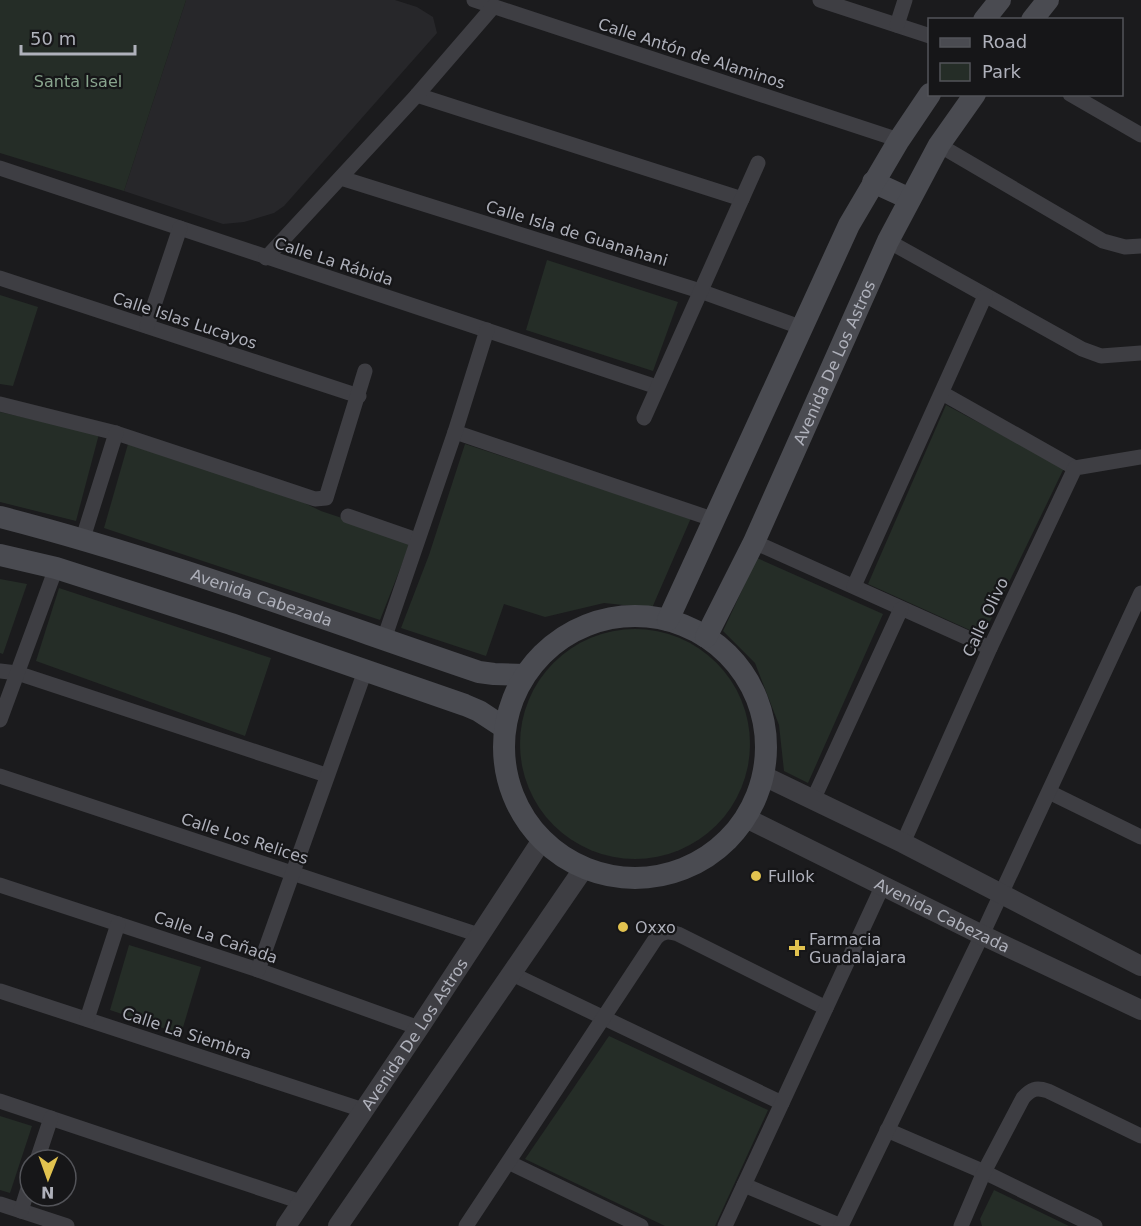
<svg xmlns="http://www.w3.org/2000/svg" width="1141" height="1226" viewBox="0 0 1141 1226" font-family="'DejaVu Sans',sans-serif">
<style>
.built{fill:#27272a}
.green{fill:#252d27}
.lines{fill:none;stroke-linecap:round;stroke-linejoin:round}
.minor{stroke:#3e3e43;stroke-width:15}
.tertiary{stroke:#3e3e43;stroke-width:20}
.secondary{stroke:#4a4b51;stroke-width:22}
.poi-dot{fill:#e1c24f;stroke:#161618;stroke-width:2}
.labels{text-anchor:middle;stroke-width:4.5;stroke-linejoin:round;paint-order:stroke}
.street-label{font-size:16px;fill:#afb1bb;stroke:#161618}
.park-label{font-size:16px;fill:#88a48d;stroke:#161618}
.poi-label{font-size:16px;fill:#afb1bb;stroke:#161618;text-anchor:start}
</style>
<rect width="100%" height="100%" fill="#1b1b1d"/>
<!-- built -->
<path class="built" d="M186 0H395L417 7 433 17 437 33 284 206 274 213 244 222 223 224 124 191Z"/>
<!-- green -->
<g class="green">
<path d="M0 0H186L124 191 0 153Z"/>
<path d="M547 260 678 302 653 371 526 330Z"/>
<path d="M0 295 38 307 13 386 0 384Z"/>
<path d="M946 405 1064 468 983 636 868 584Z"/>
<path d="M0 412 99 434 76 521 0 502Z"/>
<path d="M128 444 278 490 321 511 411 541 380 620 104 528Z"/>
<path d="M465 444 691 518 652 608 604 603 545 617 504 604 486 656 401 628 429 555Z"/>
<path d="M757 558 883 614 808 783 784 771 779 725 755 663 723 631Z"/>
<path d="M0 579 27 584 3 654 0 653Z"/>
<path d="M59 588 271 658 245 736 36 661Z"/>
<circle cx="635" cy="744" r="115"/>
<path d="M129 945 201 967 181 1034 110 1010Z"/>
<path d="M609 1036 768 1110 715 1226H665L525 1159Z"/>
<path d="M0 1116 32 1126 10 1193 0 1190Z"/>
<path d="M994 1190 1069 1226H982L980 1219Z"/>
</g>
<g class="lines">
<!-- minor -->
<g class="minor">
<path d="M474 0 899 140"/>
<path d="M820 0 930 36"/>
<path d="M897 25 905 0"/>
<path d="M1070 94 1141 135"/>
<path d="M417 95 742 199"/>
<path d="M939 145 1103 241 1125 247 1141 246"/>
<path d="M0 168 657 387"/>
<path d="M341 178 700 291 800 327"/>
<path d="M888 241 1082 349 1101 356 1141 353"/>
<path d="M266 258 417 95 493 7"/>
<path d="M0 278 359 396"/>
<path d="M147 326 180 228"/>
<path d="M942 393 1075 468"/>
<path d="M0 404 116 433 315 499 326 498 365 371"/>
<path d="M644 418 758 163"/>
<path d="M455 432 715 520"/>
<path d="M348 516 417 540"/>
<path d="M83 538 116 433"/>
<path d="M754 542 990 648"/>
<path d="M854 586 985 296"/>
<path d="M384 639 455 432 487 330"/>
<path d="M0 671 17 673 326 775"/>
<path d="M0 720 56 568"/>
<path d="M0 776 479 935"/>
<path d="M1049 792 1141 837"/>
<path d="M813 800 901 609"/>
<path d="M903 843 990 648 1075 468 1141 457"/>
<path d="M0 885 258 970 419 1028"/>
<path d="M258 970 365 671"/>
<path d="M510 973 782 1103"/>
<path d="M0 991 363 1110"/>
<path d="M87 1019 118 924"/>
<path d="M0 1101 301 1202"/>
<path d="M887 1130 982 1171 1095 1226"/>
<path d="M37 1160 51 1118"/>
<path d="M510 1163 641 1226"/>
<path d="M744 1185 841 1226"/>
<path d="M0 1204 67 1226"/>
<path d="M21 1211 30 1182"/>
<path d="M466 1226 656 938C662 931 669 931 678 934L826 1008"/>
<path d="M725 1226 883 885"/>
<path d="M841 1226 982 935 1141 593"/>
<path d="M961 1226 984 1172 1023 1098C1031 1089 1036 1087 1048 1091L1141 1136"/>
</g>
<!-- tertiary -->
<g class="tertiary">
<path d="M764 776 903 843 1141 966"/>
<path id="s1" d="M746 818 982 935 1141 1010"/>
<path id="s2" d="M286 1226 419 1028 542 840"/>
<path d="M338 1226 584 868"/>
</g>
<!-- secondary -->
<g class="secondary">
<path d="M984 20 1000 0"/>
<path d="M1032 20 1048 0"/>
<path d="M873 182 910 199"/>
<path id="s3" d="M0 517C163 559 320 618 479 672L494 674 525 675"/>
<path d="M0 555 56 568 231 624 465 705 479 711 505 728"/>
<circle cx="635" cy="747" r="131"/>
<path d="M668 620 849 225 899 140 930 94"/>
<path id="s4" d="M706 637 754 542 888 241 939 145 975 94"/>
</g>
</g>
<!-- markers -->
<g class="poi-dot">
<circle cx="756" cy="876" r="6"/>
<circle cx="623" cy="927" r="6"/>
<path d="M794 939h6v6h6v6h-6v6h-6v-6h-6v-6h6z"/>
</g>
<g class="labels">
<!-- street labels -->
<g class="street-label">
<text transform="translate(692 53) rotate(18)" y="6">Calle Antón de Alaminos</text>
<text transform="translate(577 233) rotate(17)" y="6">Calle Isla de Guanahani</text>
<text transform="translate(334 261) rotate(18)" y="6">Calle La Rábida</text>
<text transform="translate(185 320) rotate(18)" y="6">Calle Islas Lucayos</text>
<text dy="6" stroke="none"><textPath href="#s4" startOffset="303">Avenida De Los Astros</textPath></text>
<text dy="6" stroke="none"><textPath href="#s3" startOffset="274">Avenida Cabezada</textPath></text>
<text transform="translate(985 617) rotate(-65)" y="6">Calle Olivo</text>
<text transform="translate(245 838) rotate(18)" y="6">Calle Los Relices</text>
<text dy="6" stroke="none"><textPath href="#s1" startOffset="219">Avenida Cabezada</textPath></text>
<text transform="translate(216 937) rotate(19)" y="6">Calle La Cañada</text>
<text transform="translate(187 1033) rotate(18)" y="6">Calle La Siembra</text>
<text dy="6" stroke="none"><textPath href="#s2" startOffset="231">Avenida De Los Astros</textPath></text>
</g>
<!-- park labels -->
<g class="park-label">
<text x="78" y="87">Santa Isael</text>
</g>
<!-- poi labels -->
<g class="poi-label">
<text x="768" y="882">Fullok</text>
<text x="635" y="933">Oxxo</text>
<text x="809" y="945">Farmacia<tspan x="809" dy="18">Guadalajara</tspan></text>
</g>
</g>
<!-- legend -->
<rect x="928" y="18" width="195" height="78" fill="#161618" stroke="#535459" stroke-width="1.5"/>
<rect x="940" y="38" width="30" height="9" fill="#4a4b51" stroke="#535459" stroke-width="1.5"/>
<text x="982" y="48" font-size="18" fill="#afb1bb">Road</text>
<rect x="940" y="63" width="30" height="18" fill="#252d27" stroke="#535459" stroke-width="1.5"/>
<text x="982" y="78" font-size="18" fill="#afb1bb">Park</text>
<!-- north arrow -->
<g transform="translate(48 1178) rotate(181)"><circle r="28" fill="#161618" stroke="#535459" stroke-width="1.5"/>
<path d="M0-4.5L10 22L0 15L-10 22Z" fill="#e1c24f"/>
<text y="-9" font-size="16" font-weight="bold" text-anchor="middle" fill="#afb1bb">N</text>
</g>
<!-- scale -->
<path d="M21 45v9h114v-9" fill="none" stroke="#afb1bb" stroke-width="3"/>
<text x="30" y="45" font-size="18" fill="#afb1bb" stroke="#161618" stroke-width="4.5" paint-order="stroke">50 m</text>
</svg>
